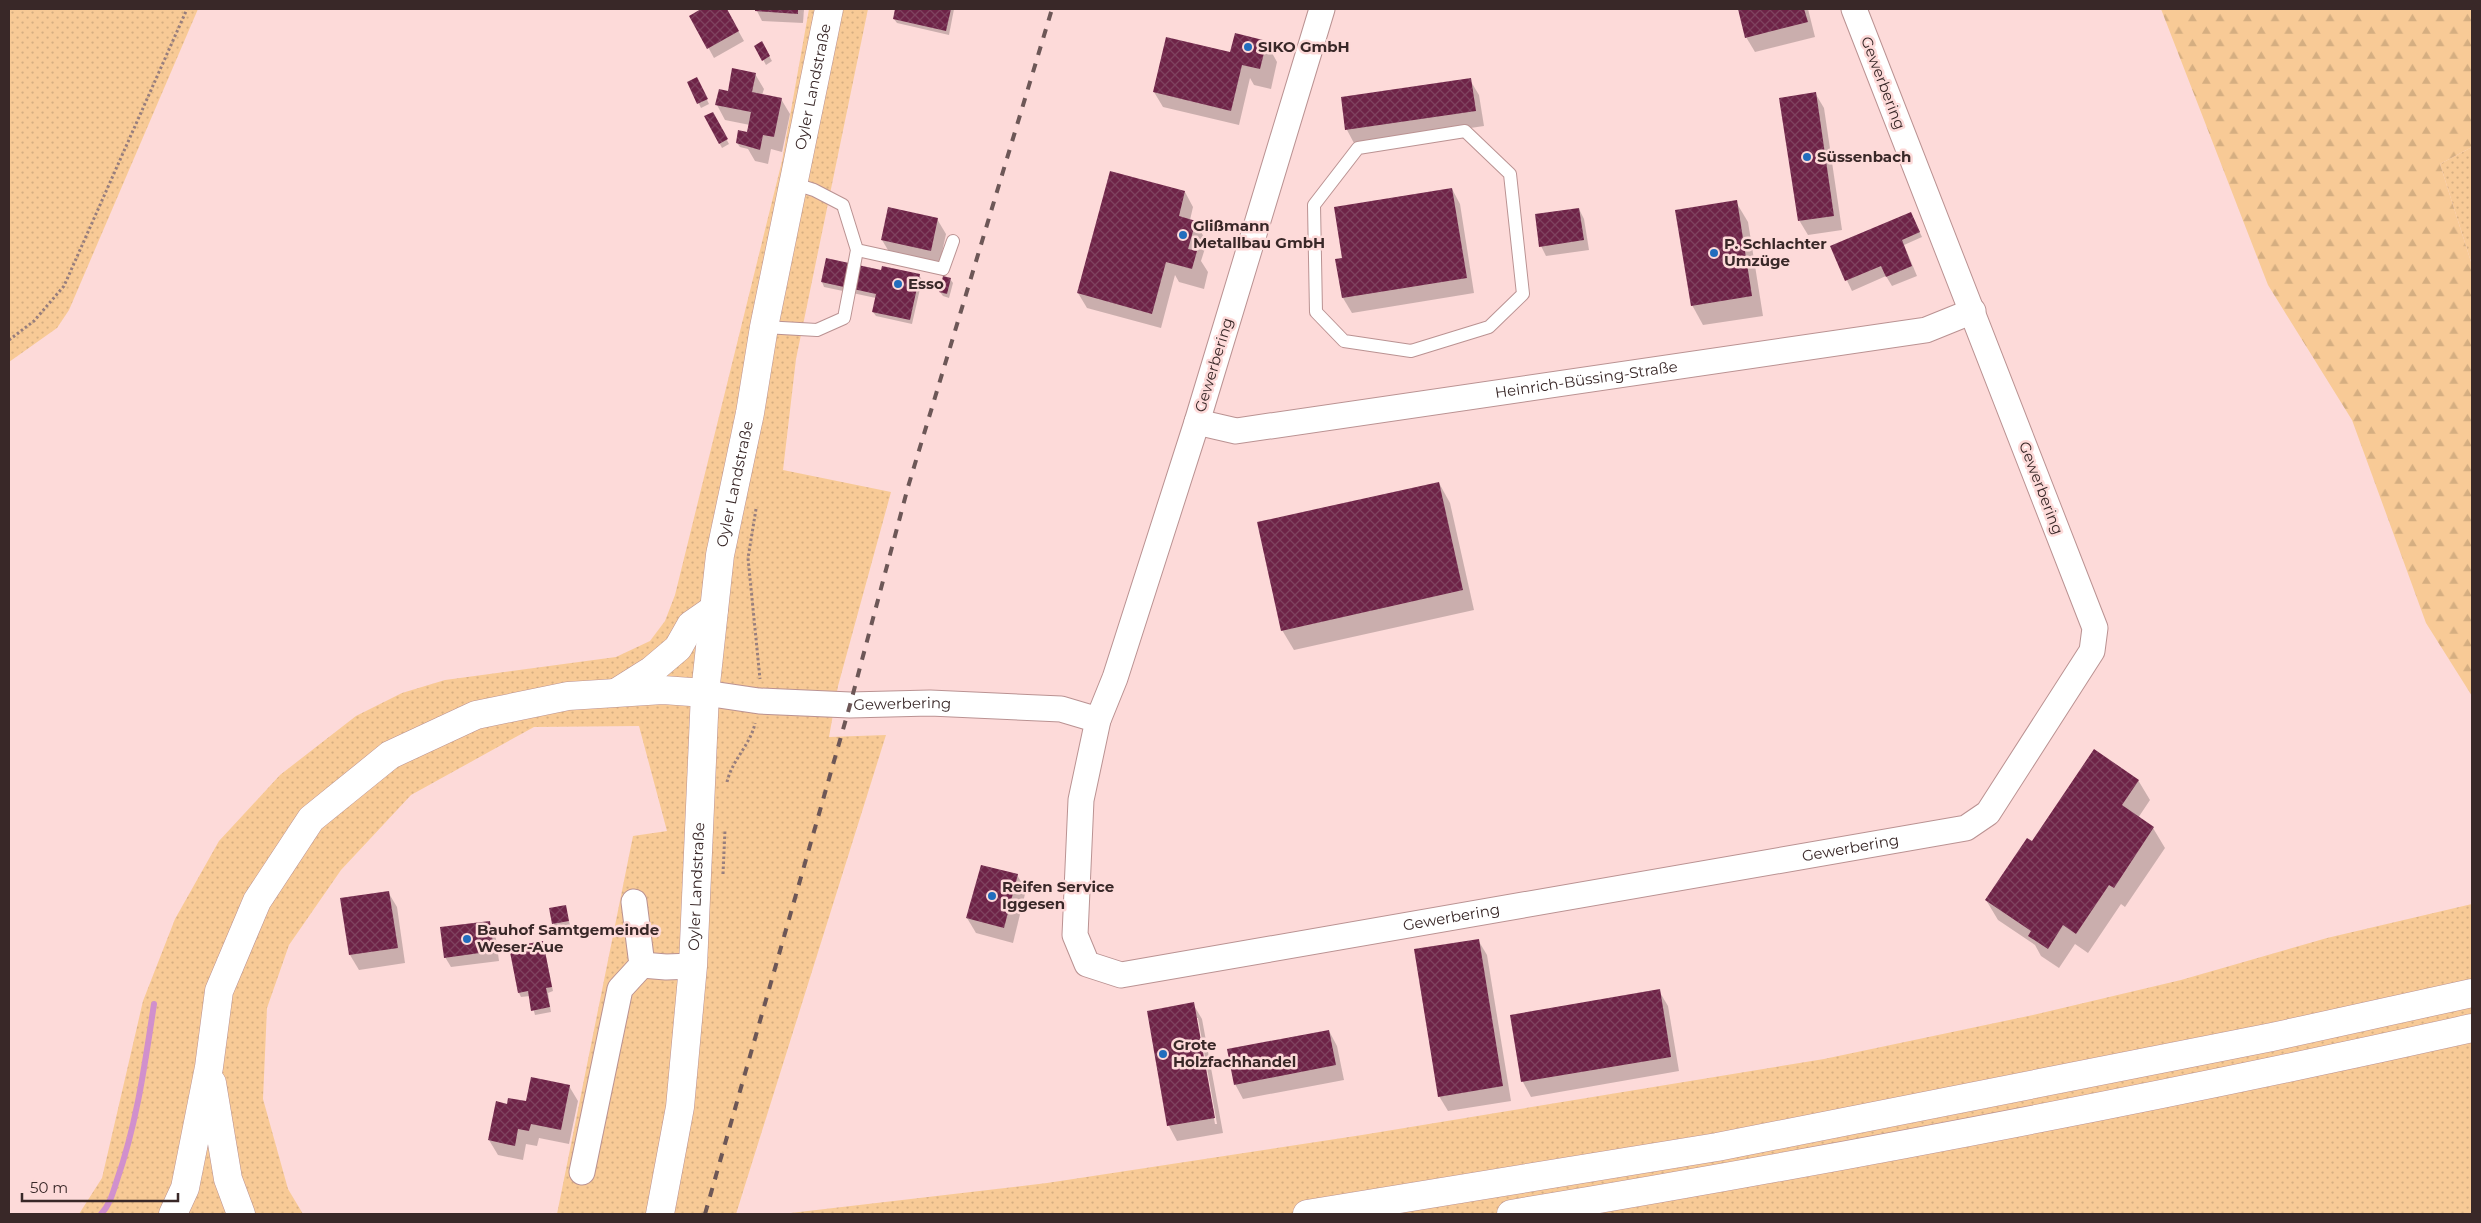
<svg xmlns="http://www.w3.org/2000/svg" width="2481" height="1223" viewBox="0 0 2481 1223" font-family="Montserrat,sans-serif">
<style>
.grass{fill:url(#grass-dots)}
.forest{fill:url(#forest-firs)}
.shadow{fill:#0003;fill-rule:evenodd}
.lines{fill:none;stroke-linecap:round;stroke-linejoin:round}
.stream{stroke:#d190cd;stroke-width:6}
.building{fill:url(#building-cross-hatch)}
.lane-casing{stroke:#ba9292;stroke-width:14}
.street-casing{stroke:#ba9292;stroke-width:27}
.secondary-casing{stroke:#ba9292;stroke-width:29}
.highway-casing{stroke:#ba9292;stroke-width:29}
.path{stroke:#977e7d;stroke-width:3;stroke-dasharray:2.5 2.5;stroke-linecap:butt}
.lane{stroke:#fff;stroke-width:12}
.street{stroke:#fff;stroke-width:25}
.secondary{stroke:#fff;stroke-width:28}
.highway{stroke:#fff;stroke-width:28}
.rail{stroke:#6d5757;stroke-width:4;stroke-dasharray:9 9;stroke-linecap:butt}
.poi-dot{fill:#226dbd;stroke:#fddad9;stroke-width:2}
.labels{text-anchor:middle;stroke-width:5;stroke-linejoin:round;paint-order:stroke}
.poi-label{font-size:15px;font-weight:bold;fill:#392828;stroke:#fddad9;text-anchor:start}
.street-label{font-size:15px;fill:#392828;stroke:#fddad9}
</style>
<defs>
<pattern id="grass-dots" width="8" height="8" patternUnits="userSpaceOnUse" patternTransform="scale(1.25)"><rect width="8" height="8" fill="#f8ca96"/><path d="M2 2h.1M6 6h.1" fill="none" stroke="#d5ae81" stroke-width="1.8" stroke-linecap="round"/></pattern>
<pattern id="forest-firs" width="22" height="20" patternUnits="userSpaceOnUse" patternTransform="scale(1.25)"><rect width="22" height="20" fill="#f8ca96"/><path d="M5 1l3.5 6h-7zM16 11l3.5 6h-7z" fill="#d5ae81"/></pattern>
<pattern id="building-cross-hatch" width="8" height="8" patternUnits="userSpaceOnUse" patternTransform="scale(1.25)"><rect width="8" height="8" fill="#6e2347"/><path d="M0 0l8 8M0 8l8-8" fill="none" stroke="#7f425f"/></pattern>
</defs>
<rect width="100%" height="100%" fill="#fddad9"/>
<!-- grass -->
<g class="grass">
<path d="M9 9H198L69 310 57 328 9 362Z"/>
<path d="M809 9H868L796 359 783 470 891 492 838 686 829 737 886 735 736 1214H557L633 836 667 831 639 726 534 727 411 795 341 870 289 945 267 1008 263 1099 288 1189 303 1214H79L102 1178 143 1001 175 919 219 841 280 775 356 716 402 693 445 680 616 657 650 641 665 621 675 595 782 161Z"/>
<path d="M2472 147V265L2440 164Z"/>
<path d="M2472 904V1214H782L1047 1183 1362 1135 1824 1059 2033 1015 2181 980 2327 938Z"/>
</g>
<!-- forest -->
<path class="forest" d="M2161 9H2472V147L2440 164 2472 265V696L2426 623 2352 420 2268 285Z"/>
<!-- shadow -->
<g class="shadow">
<path d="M703 9H726L744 41 714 58 691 16Z"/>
<path d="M756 9H804L803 23 762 21Z"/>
<path d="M896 9H954L949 35 897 23 894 19Z"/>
<path d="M1739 9H1808L1815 37 1755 52 1746 37Z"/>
<path d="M1266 42 1277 62 1271 89 1254 85 1250 78 1239 125 1163 107 1154 92 1233 54Z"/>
<path d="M762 43 772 61 766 65 756 46Z"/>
<path d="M755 74 764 89 762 95 781 99 790 114 782 152 771 149 768 164 755 161 748 149 740 147 737 143 749 133 750 125 725 120 717 105 729 92Z"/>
<path d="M1470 80 1479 95 1484 126 1355 145 1347 130 1342 99Z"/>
<path d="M688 82 699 83 709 104 701 108Z"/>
<path d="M1815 93 1824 108 1842 230 1808 235 1799 220Z"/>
<path d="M713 114 729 144 722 148 706 117Z"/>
<path d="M1452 189 1460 204 1474 293 1352 313 1343 298V259Z"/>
<path d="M1185 192 1193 207 1190 220 1195 222 1207 242 1201 261 1208 272 1204 289 1179 282 1175 275 1161 328 1087 308 1078 293Z"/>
<path d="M1736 202 1748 222 1763 316 1703 325 1692 305Z"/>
<path d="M1579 209 1584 219 1589 250 1546 256 1541 246Z"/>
<path d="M1913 218 1922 237 1904 245 1917 276 1892 286 1886 276 1852 291 1831 247Z"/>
<path d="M937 219 946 234 939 266 891 255 882 240Z"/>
<path d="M882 272 919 275 922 280 912 324 876 316 873 312 876 298 824 287 822 282Z"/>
<path d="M950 279 953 283 949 298 943 296 940 292Z"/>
<path d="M1439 483 1450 503 1474 610 1294 650 1282 630Z"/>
<path d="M2138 780 2150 800 2138 818 2153 828 2165 848 2125 907 2121 904 2088 953 2075 944 2059 968 2041 956 2035 945 1998 920 1986 900 2033 843Z"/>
<path d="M1017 875 1026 890 1013 943 976 933 967 918Z"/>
<path d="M388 892 397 907 405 963 359 970 350 955Z"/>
<path d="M565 907 570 925 556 928 553 923Z"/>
<path d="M489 922 495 932 499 961 451 967 445 957Z"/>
<path d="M1478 940 1487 955 1511 1101 1448 1111 1439 1096Z"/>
<path d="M543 942 553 991 548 993 551 1012 535 1015 530 996 521 997 519 993Z"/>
<path d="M1659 991 1668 1006 1679 1071 1531 1097 1523 1082 1512 1016Z"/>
<path d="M1193 1004 1202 1019 1223 1133 1177 1141 1169 1126 1148 1012ZM1196 1018H1198L1217 1124H1215Z"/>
<path d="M1329 1031 1337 1046 1344 1080 1243 1099 1235 1084Z"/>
<path d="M569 1086 578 1101 569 1144 539 1138 537 1146 526 1144 523 1160 498 1155 489 1140 508 1105 527 1103Z"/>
</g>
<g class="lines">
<!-- stream -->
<path class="stream" d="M101 1214C110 1205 113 1192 117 1180 137 1123 145 1063 154 1004"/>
</g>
<!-- building -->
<g class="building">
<path d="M701 9H727L739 31 707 49 689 16Z"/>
<path d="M755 9H798V14L755 11Z"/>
<path d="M895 9H951L946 31 893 19Z"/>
<path d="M1738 9H1804L1808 22 1745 38Z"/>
<path d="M1235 33 1267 41 1260 69 1242 65 1231 111 1153 92 1166 37 1230 52Z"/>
<path d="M762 41 770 56 762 61 754 46Z"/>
<path d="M732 68 756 73 752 92 782 98 774 137 763 135 760 150 736 143 738 130 747 132 751 112 715 105 719 89 728 91Z"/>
<path d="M697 77 708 99 697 104 687 82Z"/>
<path d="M1471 78 1476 111 1345 130 1341 97Z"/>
<path d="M1816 92 1834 216 1798 221 1779 98Z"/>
<path d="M713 112 728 139 719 144 704 116Z"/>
<path d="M1110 171 1185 191 1179 216 1196 221 1188 249 1197 251 1192 269 1166 262 1152 314 1077 293Z"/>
<path d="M1452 188 1467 278 1342 298 1335 259 1342 258 1334 207Z"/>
<path d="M1737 200 1752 296 1691 306 1675 210Z"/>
<path d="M888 207 938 218 931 251 881 240Z"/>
<path d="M1579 208 1584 240 1539 247 1535 214Z"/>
<path d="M1911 212 1920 232 1902 240 1912 266 1886 277 1881 266 1845 281 1830 246Z"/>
<path d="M826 258 881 270 882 266 920 274 910 320 872 312 876 294 821 282Z"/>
<path d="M943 276 951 278 947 294 939 292Z"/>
<path d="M1439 482 1463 590 1281 631 1257 522Z"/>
<path d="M2094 749 2139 780 2122 805 2154 827 2114 888 2109 885 2076 934 2063 925 2048 949 2028 936 2031 931 1985 900 2027 838 2032 841Z"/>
<path d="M981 865 1018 874 1004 928 966 918Z"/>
<path d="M389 891 398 948 349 955 340 898Z"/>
<path d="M566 905 569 921 552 924 549 908Z"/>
<path d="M490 921 494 951 444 958 440 927Z"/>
<path d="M1479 939 1503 1086 1438 1097 1414 949Z"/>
<path d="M543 941 552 987 546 988 550 1007 531 1011 528 991 518 993 509 947Z"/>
<path d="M1660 989 1671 1057 1521 1082 1510 1015Z"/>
<path d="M1194 1002 1215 1118 1167 1126 1147 1011Z"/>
<path d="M1329 1030 1336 1065 1234 1085 1227 1049Z"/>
<path d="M531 1077 570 1085 561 1130 531 1124 529 1131 518 1129 515 1146 488 1140 496 1101 507 1104 508 1098 526 1101Z"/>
</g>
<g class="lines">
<!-- lane casing -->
<g class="lane-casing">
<g id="lane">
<path d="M1465 131 1510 174 1523 294 1489 327 1411 351 1344 341 1316 312 1314 205 1358 148Z"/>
<path d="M857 250 943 269 953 241"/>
<path d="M764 327 817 330 844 318 857 250 843 205 814 190 795 184"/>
</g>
</g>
<!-- street casing -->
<g class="street-casing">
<g id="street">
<path id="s1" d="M1322 9 1197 422 1115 678 1098 720 1081 800 1075 935 1087 964 1121 975 1966 828 1988 813 2092 651 2095 628 1854 9"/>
<path id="s2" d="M1197 422 1236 431 1926 330 1973 311"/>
<path id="s3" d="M705 693 759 701 850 705 930 703 1061 709 1098 720"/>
<path d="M642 965 666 967 693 966"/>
<path d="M582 1172 620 989 642 965 634 902"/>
</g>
</g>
<!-- secondary casing -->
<g class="secondary-casing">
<g id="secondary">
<path id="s4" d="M660 1214 680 1107 693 966 705 693 720 555 750 413 764 327 829 9"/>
</g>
</g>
<!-- highway casing -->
<g class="highway-casing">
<g id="highway">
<path d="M617 692 652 670 678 648 691 625 714 609"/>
<path d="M212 1083 228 1179 241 1214"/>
<path d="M173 1214 185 1188 209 1067 219 991 257 901 311 819 390 755 476 715 568 696 663 690 705 693"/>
<path d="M1307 1214 1717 1147 2272 1037 2472 993"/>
<path d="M1511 1214C1833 1160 2154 1099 2472 1028"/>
</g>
</g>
<!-- path -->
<g class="path">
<path d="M9 340 34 321 64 286 187 9"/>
<path d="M756 509 748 558 760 679"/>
<path d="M727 782C732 760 751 744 755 723"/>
<path d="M723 874 725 830"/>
</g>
<!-- lane -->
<use href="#lane" class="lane"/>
<!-- street -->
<use href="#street" class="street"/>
<!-- secondary -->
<use href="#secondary" class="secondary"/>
<!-- highway -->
<use href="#highway" class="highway"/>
<!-- rail -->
<path class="rail" d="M705 1214 850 705 908 487 1052 9"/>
</g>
<!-- markers -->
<g class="poi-dot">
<circle cx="1248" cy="47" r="5"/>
<circle cx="1807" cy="157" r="5"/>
<circle cx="1183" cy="235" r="5"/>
<circle cx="1714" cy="253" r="5"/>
<circle cx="898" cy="284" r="5"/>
<circle cx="992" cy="896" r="5"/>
<circle cx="467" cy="939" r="5"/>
<circle cx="1163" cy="1054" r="5"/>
</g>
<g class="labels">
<!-- poi labels -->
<g class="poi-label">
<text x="1258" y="52">SIKO GmbH</text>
<text x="1817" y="162">Süssenbach</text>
<text x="1193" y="231">Glißmann<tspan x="1193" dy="17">Metallbau GmbH</tspan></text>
<text x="1724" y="249">P. Schlachter<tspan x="1724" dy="17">Umzüge</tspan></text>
<text x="908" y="289">Esso</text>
<text x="1002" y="892">Reifen Service<tspan x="1002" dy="17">Iggesen</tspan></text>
<text x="477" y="935">Bauhof Samtgemeinde<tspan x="477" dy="17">Weser-Aue</tspan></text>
<text x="1173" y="1050">Grote<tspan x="1173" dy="17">Holzfachhandel</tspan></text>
</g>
<!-- street labels -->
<g class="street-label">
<text transform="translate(1883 83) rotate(69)" y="5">Gewerbering</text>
<text dy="5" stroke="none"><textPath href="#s4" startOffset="1140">Oyler Landstraße</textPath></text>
<text transform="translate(1214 365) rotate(-73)" y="5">Gewerbering</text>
<text dy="5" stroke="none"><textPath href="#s2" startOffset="394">Heinrich-Büssing-Straße</textPath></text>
<text dy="5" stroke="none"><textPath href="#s4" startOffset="735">Oyler Landstraße</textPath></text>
<text transform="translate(2041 488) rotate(69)" y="5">Gewerbering</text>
<text dy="5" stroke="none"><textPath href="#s3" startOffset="198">Gewerbering</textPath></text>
<text dy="5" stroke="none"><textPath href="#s1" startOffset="1770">Gewerbering</textPath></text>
<text dy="5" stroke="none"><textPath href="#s4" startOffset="330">Oyler Landstraße</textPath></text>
<text dy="5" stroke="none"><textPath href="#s1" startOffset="1365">Gewerbering</textPath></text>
</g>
</g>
<!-- border -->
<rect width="2481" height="1223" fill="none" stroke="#392828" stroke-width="20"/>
<!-- scale -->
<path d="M22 1193v8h156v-8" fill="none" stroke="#392828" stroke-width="2.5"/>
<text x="30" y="1193" font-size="15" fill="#392828" stroke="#fddad9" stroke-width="4" paint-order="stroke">50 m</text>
</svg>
